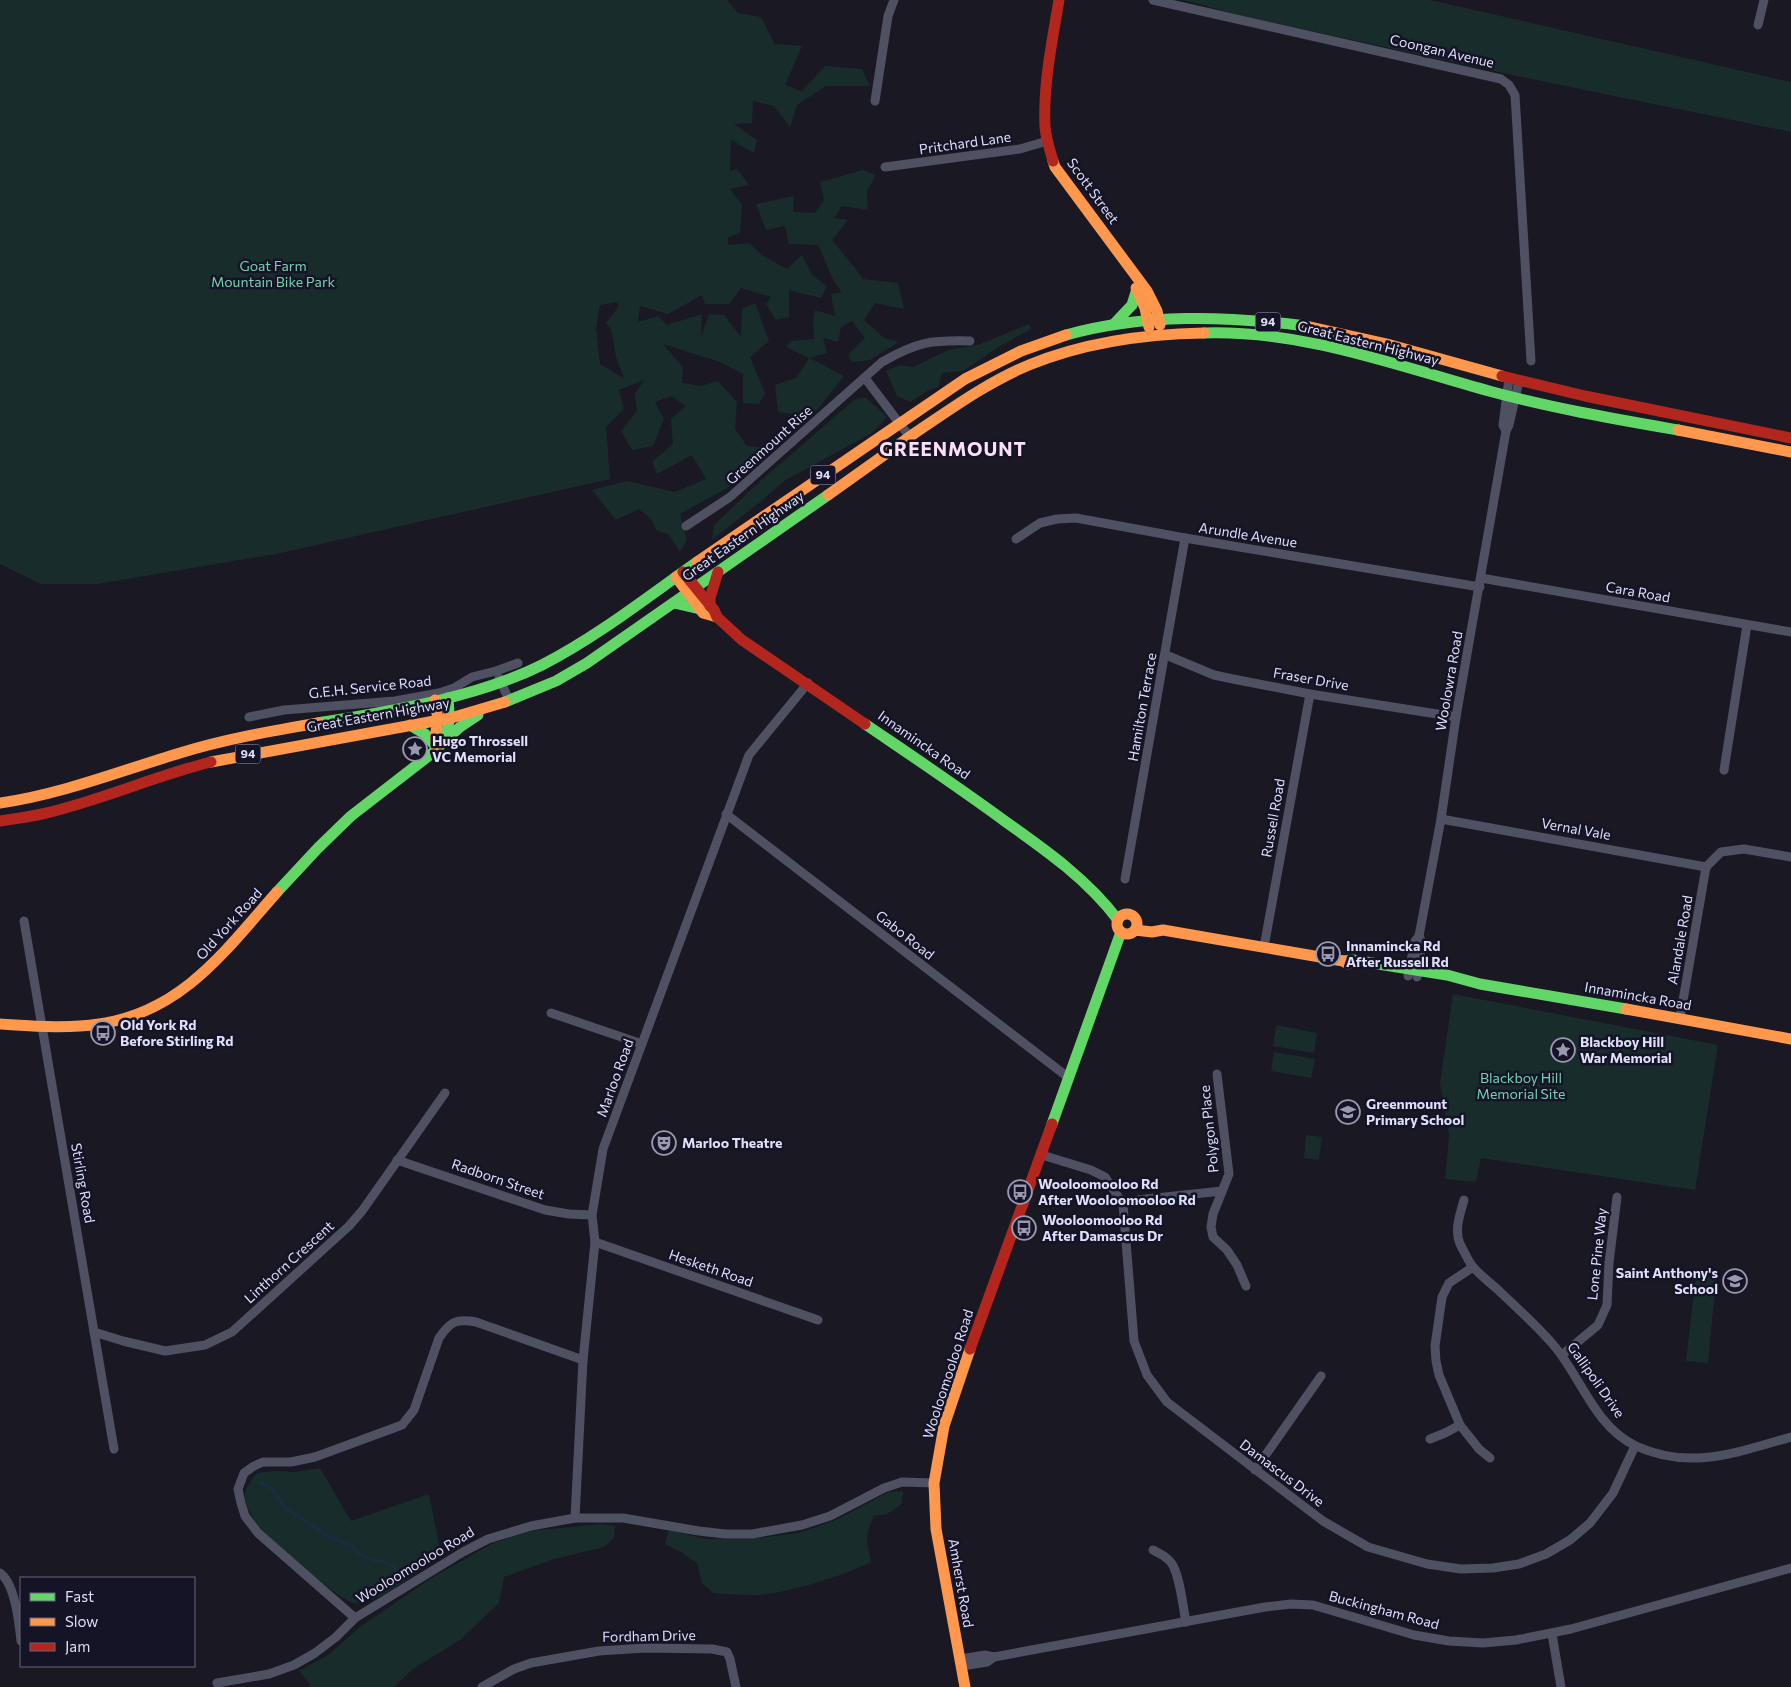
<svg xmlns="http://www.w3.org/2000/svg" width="1791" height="1687" viewBox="0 0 1791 1687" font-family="Commissioner,sans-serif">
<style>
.green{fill:#182d2b;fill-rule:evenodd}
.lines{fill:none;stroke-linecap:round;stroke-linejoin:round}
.stream{stroke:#172e46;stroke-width:2.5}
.street{stroke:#4f5062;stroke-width:9}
.fast{stroke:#63d668;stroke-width:11}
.slow{stroke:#ff974d;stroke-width:11}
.jam{stroke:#b3261e;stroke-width:11}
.labels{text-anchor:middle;stroke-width:5;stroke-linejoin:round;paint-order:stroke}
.shield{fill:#151427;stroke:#a2a2bb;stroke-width:1}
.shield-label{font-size:12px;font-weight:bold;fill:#dfdffa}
.street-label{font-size:14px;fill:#dfdffa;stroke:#151427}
.park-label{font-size:14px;fill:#74d2ae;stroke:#151427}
.poi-label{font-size:14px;font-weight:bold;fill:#dfdffa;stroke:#151427;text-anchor:start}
.district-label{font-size:19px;font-weight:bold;letter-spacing:1px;fill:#fbe0f5;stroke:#151427}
</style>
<rect width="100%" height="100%" fill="#191823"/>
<!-- green -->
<g class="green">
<path d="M0 0H727L738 13 761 17 775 44 802 46 785 85 802 91 825 66 862 69 870 86H826L797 105 790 127 774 106 753 101 752 123 734 124 757 140 754 153 731 140 730 171 737 169 749 185 730 189 742 205 740 233 728 237V245L749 243 763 256 787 269 802 255 812 275 827 286 821 298 789 290V317L776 320 766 304 771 297 741 288 729 304H705L702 295 668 314 640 306 638 322 658 316 667 325 702 314 701 337 709 314 724 315 741 337 742 309 755 303 769 341 750 357 765 393 759 404 743 403V374L720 362 663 344 683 367 682 383 701 386 718 381 737 402 735 429 747 446 770 448 744 468 729 487 680 514 687 540 680 552 668 534 657 531 651 519 639 509 616 520 592 490 627 481 675 492 706 479 692 455 657 474 652 462 673 444 671 419 686 406 671 396 655 402 664 419 653 446 632 450 621 431 637 411 635 394 644 380 619 390 624 409 606 427 610 479 276 554 97 584H41L0 564ZM617 302 619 306 606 323 611 329 616 357 624 378 600 364 596 328 600 305Z"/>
<path d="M1184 0H1429L1448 4 1791 82V132L1517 76 1235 14Z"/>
<path d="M863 170 876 175 867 191 868 210 842 206 834 218 848 220 832 240 855 268 863 279 898 283 904 309 875 303 864 320 884 338 899 342 870 360 852 362 848 355 865 338 852 321 841 327 838 342 823 338 827 353 810 358 844 376 812 416 778 412 775 385 796 378 809 358 786 347 791 341 814 339 813 321 815 310 835 316 831 294 842 292C831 280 826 261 818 245L789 244 785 226 766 230 756 204 794 196 793 212 815 213 824 200 820 182Z"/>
<path d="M1029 324 1031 329 1000 346 963 371 942 373 938 387 929 390 910 402 897 396 886 371 900 365 913 367 948 350 978 345Z"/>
<path d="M865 397 887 417 872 433 784 481 759 503 712 540 714 525 758 483 854 400Z"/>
<path d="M1453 994 1718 1045 1695 1190 1481 1158 1476 1182 1445 1179 1449 1135 1440 1083Z"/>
<path d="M1276 1025 1317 1033 1314 1053 1273 1046Z"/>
<path d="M1274 1052 1315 1059 1311 1078 1271 1071Z"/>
<path d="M1306 1135 1322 1137 1319 1160 1304 1158Z"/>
<path d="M1696 1276 1716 1278 1708 1363 1686 1361Z"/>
<path d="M320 1468 351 1521 429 1494 441 1554C420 1569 380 1604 355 1603 342 1603 271 1540 259 1527 253 1520 245 1505 245 1496 245 1487 252 1479 257 1473L274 1471 294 1472Z"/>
<path d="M903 1491 902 1504 887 1514 874 1516C864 1538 867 1539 871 1562 844 1576 785 1594 755 1595 741 1595 727 1594 713 1593L702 1583 697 1563 681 1552 665 1544 669 1530 706 1539 759 1538 799 1533 836 1520 889 1492Z"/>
<path d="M601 1524 615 1526 614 1538 604 1547 554 1559 504 1577 499 1603 460 1640 413 1669 394 1687H309L310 1684 299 1671 328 1655 360 1627 430 1579 493 1543 531 1531Z"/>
</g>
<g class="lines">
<!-- stream -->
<path class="stream" d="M260 1482 272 1489 286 1509 320 1530 325 1535 353 1547 360 1554 372 1560 385 1562 395 1567 399 1580"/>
<!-- street -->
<g class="street">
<path d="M1153 0 1501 79 1509 85 1515 95 1531 361"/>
<path d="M1758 25 1764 0"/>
<path d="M875 101 888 16 894 0"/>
<path d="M885 167 1020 149 1047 141"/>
<path d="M865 378 909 436"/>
<path d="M1506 431 1503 425 1509 378"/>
<path d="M686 526 730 497 882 362C917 342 930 340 970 341"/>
<path d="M1016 539 1040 523 1057 519 1076 518 1185 538 1480 587"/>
<path d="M1481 578 1791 632"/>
<path d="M1166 655 1214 675 1233 679 1310 694 1456 717"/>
<path d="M499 678 509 700"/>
<path d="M249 717 284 710 395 701 439 693 454 688 472 677 496 671 518 663"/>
<path d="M1724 770 1747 625"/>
<path d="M726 814 1069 1078"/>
<path d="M1441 819 1706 867"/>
<path d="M1706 867 1721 852 1744 849 1791 857"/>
<path d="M1125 879 1185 538"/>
<path d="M24 921 114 1449"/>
<path d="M1264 947 1310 694"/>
<path d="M1408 976 1415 941 1419 936 1441 819 1456 717 1506 431 1509 425 1519 381"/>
<path d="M1417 977 1422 942 1419 936"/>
<path d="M551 1013 642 1044"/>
<path d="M1680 1018 1706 867"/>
<path d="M1217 1074 1229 1174 1213 1214 1211 1227 1213 1237 1227 1250 1237 1265 1246 1286"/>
<path d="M1042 1155 1091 1170 1105 1177 1123 1204 1134 1341 1147 1375 1167 1402 1323 1521 1368 1547 1427 1564 1461 1569 1493 1568 1519 1564 1546 1554 1570 1540 1590 1523 1613 1493 1635 1446"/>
<path d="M397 1160 545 1210 569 1214 592 1215"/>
<path d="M1464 1200C1460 1214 1454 1230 1460 1244 1464 1251 1468 1261 1473 1267 1480 1275 1488 1281 1496 1288 1514 1305 1533 1322 1550 1341 1580 1373 1593 1426 1636 1446 1691 1471 1737 1452 1791 1437"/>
<path d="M1123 1204 1137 1200 1222 1191"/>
<path d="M595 1242 818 1320"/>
<path d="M1473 1267 1449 1283 1442 1297 1435 1346 1436 1361 1439 1375 1460 1425 1479 1449 1490 1458"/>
<path d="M94 1332 123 1341 165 1351 205 1345 232 1332 349 1226 362 1211 445 1093"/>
<path d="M1562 1355 1598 1325 1607 1305 1609 1263 1617 1197"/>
<path d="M1430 1439 1445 1433 1460 1425"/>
<path d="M1255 1470 1321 1376"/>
<path d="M575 1518 583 1360 595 1242 592 1215 603 1149 749 755 808 683"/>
<path d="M1153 1550C1160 1554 1168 1557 1172 1564 1180 1576 1183 1608 1186 1622"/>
<path d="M0 1573C15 1583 19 1623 21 1641"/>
<path d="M355 1618 258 1533 245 1516 241 1503 238 1489 244 1473 254 1466 263 1462H291L315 1457 402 1425 414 1410 439 1338C450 1322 456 1318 476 1322L583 1360"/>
<path d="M1552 1634 1561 1687"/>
<path d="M960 1659 986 1655 994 1657"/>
<path d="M962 1666 987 1662 994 1657 1265 1607 1291 1604 1313 1605 1414 1635 1449 1641 1483 1643 1516 1640 1571 1629 1791 1568"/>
<path d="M217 1683 269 1674 294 1665 315 1653 336 1637 355 1618 463 1552 488 1539 531 1526 575 1518H623L699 1531 725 1534H752L802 1525 830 1516 884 1488 902 1482 934 1483"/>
<path d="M482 1687 514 1669 531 1663 599 1651 645 1648 712 1649 727 1652 730 1659 736 1687"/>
</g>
<!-- fast -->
<g class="fast">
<path d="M1114 324 1132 305 1137 289"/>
<path d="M1204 333C1303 330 1395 365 1489 391 1551 408 1615 419 1678 430"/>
<path d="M1066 335C1145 313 1227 316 1306 326"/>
<path d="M674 603 700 609"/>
<path d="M505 702 556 681 587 663 828 495"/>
<path d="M318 723C391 711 476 698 542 665 598 636 646 598 697 562"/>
<path d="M865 724C912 756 960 788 1006 822 1047 851 1088 880 1118 920"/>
<path d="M410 725 425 734 437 748 460 727 478 715"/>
<path d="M277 892 318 848 351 816 435 751C451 732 450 721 448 698"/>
<path d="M1343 961 1353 960 1447 975 1480 984 1626 1009"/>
<path d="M1052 1124 1121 932"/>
</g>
<!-- slow -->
<g class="slow">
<path d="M1053 161 1055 167 1147 291 1157 311 1160 325"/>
<path d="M1136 288 1145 308 1149 327"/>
<path d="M1306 326 1387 344 1502 376"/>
<path d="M1678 430 1791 452"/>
<path d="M828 495C857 474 886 454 915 433 952 408 988 382 1029 365 1085 342 1144 334 1204 333"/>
<path d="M697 562 965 379 1021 351 1066 335"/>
<path d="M676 577 703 613 717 617"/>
<path d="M435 700 438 720 435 737 437 748"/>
<path d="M211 762 451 718 505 702"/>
<path d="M0 803C62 794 120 771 180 753 225 739 272 731 318 723"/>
<circle cx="1127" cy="924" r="10"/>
<path d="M1135 930 1152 932 1163 930 1343 961 1348 964"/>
<path d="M1626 1009 1791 1039"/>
<path d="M0 1024C33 1026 66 1029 99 1024 182 1012 225 951 277 892"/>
<path d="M965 1687 936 1529 934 1483 944 1426 970 1349"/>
</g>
<!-- jam -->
<g class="jam">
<path d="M1053 161C1050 150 1046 139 1045 127 1043 85 1052 42 1059 0"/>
<path d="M1502 376 1585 396 1791 438"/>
<path d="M683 572 714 610 717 617 742 640 865 724"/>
<path d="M710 606V598L718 572"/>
<path d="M0 821C14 819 28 817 42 814 100 801 154 776 211 762"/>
<path d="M970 1349 1052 1124"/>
</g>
</g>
<!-- icons -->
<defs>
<g id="sight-ring" transform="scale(1.25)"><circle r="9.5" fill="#151427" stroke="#9a99af" stroke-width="1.5"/><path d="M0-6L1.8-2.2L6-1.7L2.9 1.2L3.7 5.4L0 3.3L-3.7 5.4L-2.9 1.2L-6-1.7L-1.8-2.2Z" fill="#9a99af"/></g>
<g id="bus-ring" transform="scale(1.25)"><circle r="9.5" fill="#151427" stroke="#9a99af" stroke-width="1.5"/><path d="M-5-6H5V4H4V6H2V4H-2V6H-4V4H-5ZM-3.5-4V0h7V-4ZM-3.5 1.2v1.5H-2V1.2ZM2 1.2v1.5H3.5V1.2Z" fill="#9a99af"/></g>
<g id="school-ring" transform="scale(1.25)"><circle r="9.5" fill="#151427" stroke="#9a99af" stroke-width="1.5"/><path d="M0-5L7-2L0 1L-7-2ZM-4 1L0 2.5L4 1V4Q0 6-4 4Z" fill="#9a99af"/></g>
<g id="theatre-ring" transform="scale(1.25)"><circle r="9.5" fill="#151427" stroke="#9a99af" stroke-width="1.5"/><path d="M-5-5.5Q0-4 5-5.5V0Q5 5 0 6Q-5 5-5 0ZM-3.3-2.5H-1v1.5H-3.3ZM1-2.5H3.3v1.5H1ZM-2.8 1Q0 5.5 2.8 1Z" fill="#9a99af"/></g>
</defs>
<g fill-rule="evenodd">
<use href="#sight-ring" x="415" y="749"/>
<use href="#bus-ring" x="1328" y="954"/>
<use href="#bus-ring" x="103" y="1033"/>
<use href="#sight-ring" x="1563" y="1050"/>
<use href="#school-ring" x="1348" y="1112"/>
<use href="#theatre-ring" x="664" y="1143"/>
<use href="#bus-ring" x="1020" y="1192"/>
<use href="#bus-ring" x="1024" y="1228"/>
<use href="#school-ring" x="1735" y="1281"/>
</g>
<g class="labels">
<!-- shield labels -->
<g class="shield">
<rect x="1255.5" y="312.5" width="25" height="19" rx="4"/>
<rect x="810.5" y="465.5" width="25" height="19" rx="4"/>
<rect x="235.5" y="744.5" width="25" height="19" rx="4"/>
</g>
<g class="shield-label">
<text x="1268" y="326">94</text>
<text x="823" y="479">94</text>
<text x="248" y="758">94</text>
</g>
<!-- street labels -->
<g class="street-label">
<text transform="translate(1442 51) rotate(13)" y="5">Coongan Avenue</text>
<text transform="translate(965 143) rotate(-8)" y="5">Pritchard Lane</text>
<text transform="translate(1093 191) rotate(54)" y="5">Scott Street</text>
<text transform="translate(1368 343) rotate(14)" y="5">Great Eastern Highway</text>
<text transform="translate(769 445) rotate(-42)" y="5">Greenmount Rise</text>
<text transform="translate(1248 535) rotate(9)" y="5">Arundle Avenue</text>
<text transform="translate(743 536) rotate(-35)" y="5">Great Eastern Highway</text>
<text transform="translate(1638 592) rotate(10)" y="5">Cara Road</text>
<text transform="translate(1311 679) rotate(10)" y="5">Fraser Drive</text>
<text transform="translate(1449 681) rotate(-80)" y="5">Woolowra Road</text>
<text transform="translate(370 687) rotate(-6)" y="5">G.E.H. Service Road</text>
<text transform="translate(1142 707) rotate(-80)" y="5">Hamilton Terrace</text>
<text transform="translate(378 715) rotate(-10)" y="5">Great Eastern Highway</text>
<text transform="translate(924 745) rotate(35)" y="5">Innamincka Road</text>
<text transform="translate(1273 818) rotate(-80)" y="5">Russell Road</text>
<text transform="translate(1576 829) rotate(10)" y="5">Vernal Vale</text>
<text transform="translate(229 924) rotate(-48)" y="5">Old York Road</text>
<text transform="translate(905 935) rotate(38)" y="5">Gabo Road</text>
<text transform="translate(1680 940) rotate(-80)" y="5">Alandale Road</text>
<text transform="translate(1638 996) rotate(10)" y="5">Innamincka Road</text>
<text transform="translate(615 1078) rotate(-70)" y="5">Marloo Road</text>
<text transform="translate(1209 1129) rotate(-96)" y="5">Polygon Place</text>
<text transform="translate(498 1179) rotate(19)" y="5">Radborn Street</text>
<text transform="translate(83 1183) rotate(80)" y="5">Stirling Road</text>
<text transform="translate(1597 1254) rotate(-84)" y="5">Lone Pine Way</text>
<text transform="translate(289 1262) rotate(-42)" y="5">Linthorn Crescent</text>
<text transform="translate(711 1268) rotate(19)" y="5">Hesketh Road</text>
<text transform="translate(948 1374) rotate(-72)" y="5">Wooloomooloo Road</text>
<text transform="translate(1596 1380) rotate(55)" y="5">Gallipoli Drive</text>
<text transform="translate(1282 1473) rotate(37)" y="5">Damascus Drive</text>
<text transform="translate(415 1565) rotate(-31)" y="5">Wooloomooloo Road</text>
<text transform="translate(961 1583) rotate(80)" y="5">Amherst Road</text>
<text transform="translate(1384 1610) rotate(15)" y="5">Buckingham Road</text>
<text transform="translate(649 1636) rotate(-1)" y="5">Fordham Drive</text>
</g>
<!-- park labels -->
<g class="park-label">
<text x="273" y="271">Goat Farm<tspan x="273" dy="16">Mountain Bike Park</tspan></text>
<text x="1521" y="1083">Blackboy Hill<tspan x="1521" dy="16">Memorial Site</tspan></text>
</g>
<!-- poi labels -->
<g class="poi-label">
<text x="432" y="746">Hugo Throssell<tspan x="432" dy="16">VC Memorial</tspan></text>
<text x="1346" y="951">Innamincka Rd<tspan x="1346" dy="16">After Russell Rd</tspan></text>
<text x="120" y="1030">Old York Rd<tspan x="120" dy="16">Before Stirling Rd</tspan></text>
<text x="1580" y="1047">Blackboy Hill<tspan x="1580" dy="16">War Memorial</tspan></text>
<text x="1366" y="1109">Greenmount<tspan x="1366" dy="16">Primary School</tspan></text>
<text x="682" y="1148">Marloo Theatre</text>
<text x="1038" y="1189">Wooloomooloo Rd<tspan x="1038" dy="16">After Wooloomooloo Rd</tspan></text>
<text x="1042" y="1225">Wooloomooloo Rd<tspan x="1042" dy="16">After Damascus Dr</tspan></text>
<text x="1718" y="1278" text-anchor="end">Saint Anthony's<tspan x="1718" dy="16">School</tspan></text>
</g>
<!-- district labels -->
<g class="district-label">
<text x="953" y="456">GREENMOUNT</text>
</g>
</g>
<!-- legend -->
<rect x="20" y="1577" width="175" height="90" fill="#151427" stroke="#66657b"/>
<rect x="30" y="1593" width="25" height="8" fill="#63d668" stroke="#66657b"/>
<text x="65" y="1602" font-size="15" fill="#dfdffa">Fast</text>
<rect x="30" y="1618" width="25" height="8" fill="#ff974d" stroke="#66657b"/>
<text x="65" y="1627" font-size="15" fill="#dfdffa">Slow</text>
<rect x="30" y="1643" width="25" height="8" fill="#b3261e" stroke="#66657b"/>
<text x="65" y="1652" font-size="15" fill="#dfdffa">Jam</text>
</svg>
